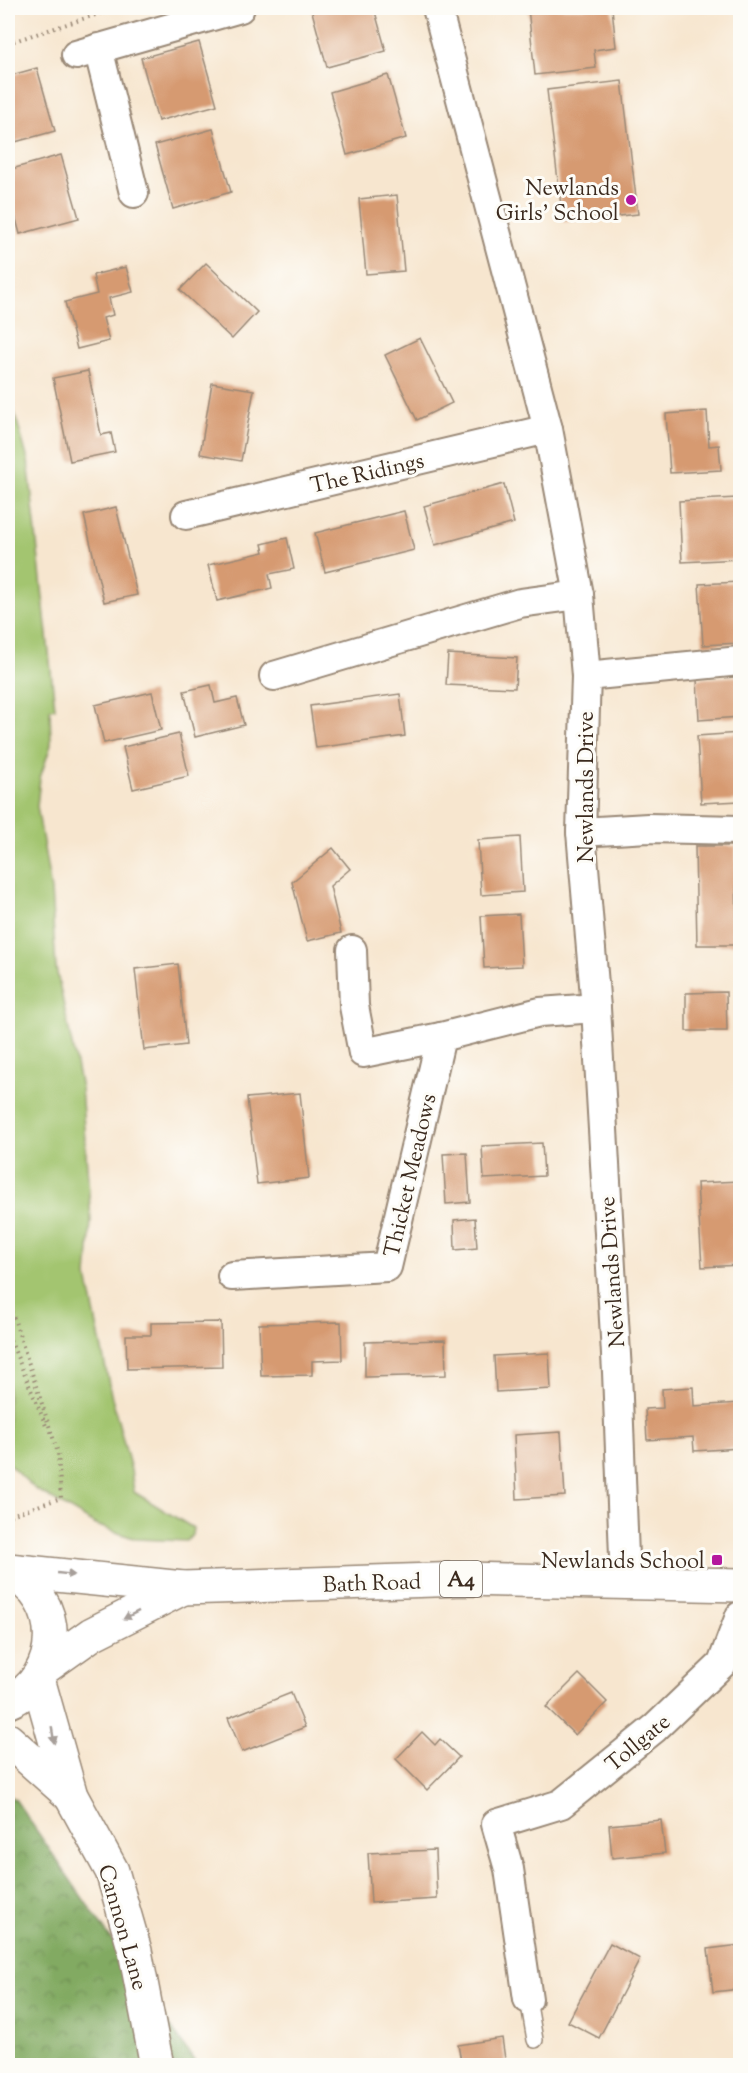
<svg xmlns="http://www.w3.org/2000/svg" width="748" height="2073" viewBox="0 0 748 2073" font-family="'Sorts Mill Goudy',serif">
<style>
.green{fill:#a3c56f;stroke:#6f7846;stroke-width:1.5}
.forest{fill:url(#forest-crowns);stroke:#5e6a40;stroke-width:1.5}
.building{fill:#d69a71}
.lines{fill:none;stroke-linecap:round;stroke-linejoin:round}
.service-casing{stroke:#998876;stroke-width:18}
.minor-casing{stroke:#998876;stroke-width:32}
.tertiary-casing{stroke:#998876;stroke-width:36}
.primary-casing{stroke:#998876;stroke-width:36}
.path{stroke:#998876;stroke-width:4;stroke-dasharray:1.5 4.5;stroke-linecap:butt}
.service{stroke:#fff;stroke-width:15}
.minor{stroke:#fff;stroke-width:28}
.tertiary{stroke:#fff;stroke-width:33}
.primary{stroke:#fff;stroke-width:33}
.oneway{fill:#a79f9a}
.poi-dot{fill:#b5179e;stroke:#fdfcf7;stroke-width:2}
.labels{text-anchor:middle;stroke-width:6;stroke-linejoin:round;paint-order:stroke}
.shield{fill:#fdfcf7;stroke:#75695f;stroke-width:1.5}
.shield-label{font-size:21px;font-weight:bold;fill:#3b2a1e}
.poi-label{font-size:22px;fill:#3b2a1e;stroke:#fdfcf7;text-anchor:end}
.street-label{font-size:22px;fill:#3b2a1e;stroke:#fdfcf7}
</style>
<defs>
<pattern id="forest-crowns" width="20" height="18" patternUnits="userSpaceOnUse" patternTransform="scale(1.5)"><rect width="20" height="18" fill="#82aa62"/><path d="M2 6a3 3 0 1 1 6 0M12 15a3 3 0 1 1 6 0" fill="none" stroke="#6c8b50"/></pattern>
</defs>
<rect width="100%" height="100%" fill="#fdfcf7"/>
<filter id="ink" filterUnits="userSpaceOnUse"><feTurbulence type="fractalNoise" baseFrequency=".0167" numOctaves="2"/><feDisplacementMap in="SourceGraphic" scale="12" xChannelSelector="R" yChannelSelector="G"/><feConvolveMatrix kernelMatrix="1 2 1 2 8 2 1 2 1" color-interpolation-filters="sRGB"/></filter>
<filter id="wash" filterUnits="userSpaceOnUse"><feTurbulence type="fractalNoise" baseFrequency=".008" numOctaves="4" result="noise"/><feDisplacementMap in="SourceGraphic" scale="24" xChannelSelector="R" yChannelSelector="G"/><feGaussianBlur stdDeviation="1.35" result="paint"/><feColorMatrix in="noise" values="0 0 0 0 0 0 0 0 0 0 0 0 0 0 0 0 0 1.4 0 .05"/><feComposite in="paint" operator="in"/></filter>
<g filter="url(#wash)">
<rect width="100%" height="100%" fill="#f7e6cf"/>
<!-- green -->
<path class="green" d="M8 390 28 460 55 708 50 709 51 745 40 778 37 806 51 890 56 968 81 1088 91 1220 87 1277 111 1394 131 1470 134 1492 193 1528 192 1535 187 1541 136 1539 96 1525 35 1489 8 1463Z"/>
<!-- forest -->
<path class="forest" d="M8 1796 15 1799 197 2065H8Z"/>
<g id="blocks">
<!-- building -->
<g class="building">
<path d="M311 8H374L386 51 327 67Z"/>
<path d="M528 8H612L616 47 594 50 596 68 535 75Z"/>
<path d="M700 8H720V9L701 11Z"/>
<path d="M199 42 217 105 158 121 141 58Z"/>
<path d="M37 68 55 131 8 144V76Z"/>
<path d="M388 75 406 138 347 155 330 92Z"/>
<path d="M622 81 638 214 563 222 547 90Z"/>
<path d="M213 129 231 192 173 209 155 145Z"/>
<path d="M61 155 79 218 20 234 8 189V170Z"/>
<path d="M397 195 404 271 366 274 359 199Z"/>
<path d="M206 263 257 312 232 339 180 290Z"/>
<path d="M126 267 133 292 109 298 113 315 103 318 109 341 77 349 65 302 97 294 93 275Z"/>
<path d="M420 338 452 403 417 420 385 355Z"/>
<path d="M88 371 101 435 111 433 115 452 70 461 53 378Z"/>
<path d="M212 383 254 390 241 461 200 454Z"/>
<path d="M707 411 709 446 719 445 721 470 670 473 666 414Z"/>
<path d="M504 484 514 523 435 545 424 506Z"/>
<path d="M737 498 740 559 682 562 679 501Z"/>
<path d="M116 507 137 595 104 602 84 515Z"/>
<path d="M404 511 414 550 325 572 315 533Z"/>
<path d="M287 538 294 569 269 574 272 588 217 601 208 565 264 552 262 544Z"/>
<path d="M740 582V643L703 645 699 584Z"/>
<path d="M448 654 517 658 515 688 446 685Z"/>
<path d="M740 676V717L699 720 697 679Z"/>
<path d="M211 685 215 703 237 698 244 725 195 737 184 691Z"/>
<path d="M152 692 161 730 104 743 95 705Z"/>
<path d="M400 694 405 736 316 748 310 706Z"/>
<path d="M740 733V801L701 803 697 736Z"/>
<path d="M179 734 189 776 133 789 123 747Z"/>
<path d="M520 837 523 892 481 895 478 840Z"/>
<path d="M695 846H736L737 945H697Z"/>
<path d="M333 848 350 869 330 886 341 933 307 941 292 882Z"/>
<path d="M519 914 522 966 484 968 481 916Z"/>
<path d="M178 964 186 1045 144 1050 135 969Z"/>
<path d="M726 992 727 1031H686V993Z"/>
<path d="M300 1093 309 1178 257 1184 247 1098Z"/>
<path d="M542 1143 544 1176 484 1179 482 1146Z"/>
<path d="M467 1153 470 1202 446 1204 443 1154Z"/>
<path d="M740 1181V1265L702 1267 697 1183Z"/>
<path d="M475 1218 477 1248 455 1250 454 1220Z"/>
<path d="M221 1322 222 1367 127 1369 126 1335H151V1323Z"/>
<path d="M341 1322 342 1360 312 1361V1375L261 1376 259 1324Z"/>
<path d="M445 1340 446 1375 365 1377V1342Z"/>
<path d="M549 1353 551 1389 496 1392 494 1356Z"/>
<path d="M693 1387 694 1406 740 1403V1448L694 1451 693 1437 647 1440 645 1409 663 1408 662 1389Z"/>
<path d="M561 1432 565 1496 517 1499 514 1435Z"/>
<path d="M579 1674 607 1702 575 1735 546 1707Z"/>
<path d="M291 1693 305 1727 242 1752 228 1718Z"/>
<path d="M422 1732 435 1745 440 1739 459 1757 427 1790 396 1759Z"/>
<path d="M661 1820 665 1853 612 1858 609 1825Z"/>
<path d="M435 1850 437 1899 371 1903 368 1853Z"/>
<path d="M610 1943 640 1959 599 2038 568 2022Z"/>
<path d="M740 1945V1989L713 1992 708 1949Z"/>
<path d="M502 2038 506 2066H462L458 2045Z"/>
</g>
</g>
</g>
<g filter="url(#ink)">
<use href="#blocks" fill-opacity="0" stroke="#998876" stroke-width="1.5"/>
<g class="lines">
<!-- service casing -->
<g class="service-casing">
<path id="service" d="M528 1999 535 2040"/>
</g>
<!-- minor casing -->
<g class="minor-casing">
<g id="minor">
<path d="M437 8 548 429 579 595 586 676 581 832 596 1008 617 1372 625 1583"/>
<path d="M98 48 134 193"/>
<path d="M76 55 240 8"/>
<path d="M186 515 548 429"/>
<path d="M274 676 520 603 579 595"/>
<path d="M586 676 740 661"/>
<path d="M581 832 648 828 740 830"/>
<path d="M352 950 354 1006 363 1053 441 1037"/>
<path d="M232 1276 387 1267 441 1037 540 1012 596 1008"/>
<path d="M528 1999 509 1869 496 1824 561 1804 655 1728 722 1664 740 1616"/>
</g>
</g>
<!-- tertiary casing -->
<g class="tertiary-casing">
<g id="tertiary">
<path d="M38 1679 71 1796 112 1871 135 1951 157 2066"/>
<path d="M8 1740 71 1796"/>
</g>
</g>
<!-- primary casing -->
<g class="primary-casing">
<g id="primary">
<path d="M8 1570 183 1588 465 1579 740 1585"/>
<path d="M8 1573C66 1596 63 1678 8 1702"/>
<path d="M44 1668 92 1634 183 1588"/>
</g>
</g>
<!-- path -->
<g class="path">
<path d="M8 43 117 8"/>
<path d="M8 1300 58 1453 61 1498 8 1516"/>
<path d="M8 1335 47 1428"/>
</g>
<!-- service -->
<use href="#service" class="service"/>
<!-- minor -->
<use href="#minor" class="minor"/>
<!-- tertiary -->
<use href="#tertiary" class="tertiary"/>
<!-- primary -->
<use href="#primary" class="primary"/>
</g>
<!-- one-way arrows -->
<defs><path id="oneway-solid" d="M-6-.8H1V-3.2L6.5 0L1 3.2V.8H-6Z" transform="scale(1.5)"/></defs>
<g class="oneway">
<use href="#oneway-solid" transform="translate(66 1574) rotate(6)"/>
<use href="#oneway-solid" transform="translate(131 1615) rotate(153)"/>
<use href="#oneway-solid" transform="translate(53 1735) rotate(81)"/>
</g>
</g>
<!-- markers -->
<g class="poi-dot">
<circle cx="631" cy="200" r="6"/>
<rect x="711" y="1554" width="12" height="12" rx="3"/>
</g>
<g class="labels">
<!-- shield labels -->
<rect class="shield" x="440" y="1561" width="42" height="36" rx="4.5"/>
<g class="shield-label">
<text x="461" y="1586">A4</text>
</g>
<!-- poi labels -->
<g class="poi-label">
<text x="619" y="195">Newlands<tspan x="619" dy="25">Girls' School</tspan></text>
<text x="705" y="1568">Newlands School</text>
</g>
<!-- street labels -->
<g class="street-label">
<text transform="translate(367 472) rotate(-13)" y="8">The Ridings</text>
<text transform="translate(585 787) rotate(-90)" y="8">Newlands Drive</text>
<text transform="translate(409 1175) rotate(-77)" y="8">Thicket Meadows</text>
<text transform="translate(611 1272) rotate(-94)" y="8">Newlands Drive</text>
<text transform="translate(372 1582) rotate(-2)" y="8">Bath Road</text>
<text transform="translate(637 1742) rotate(-40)" y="8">Tollgate</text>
<text transform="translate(124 1927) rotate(74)" y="8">Cannon Lane</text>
</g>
</g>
<!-- margin -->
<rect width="748" height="2073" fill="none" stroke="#fdfcf7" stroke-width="30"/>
</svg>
